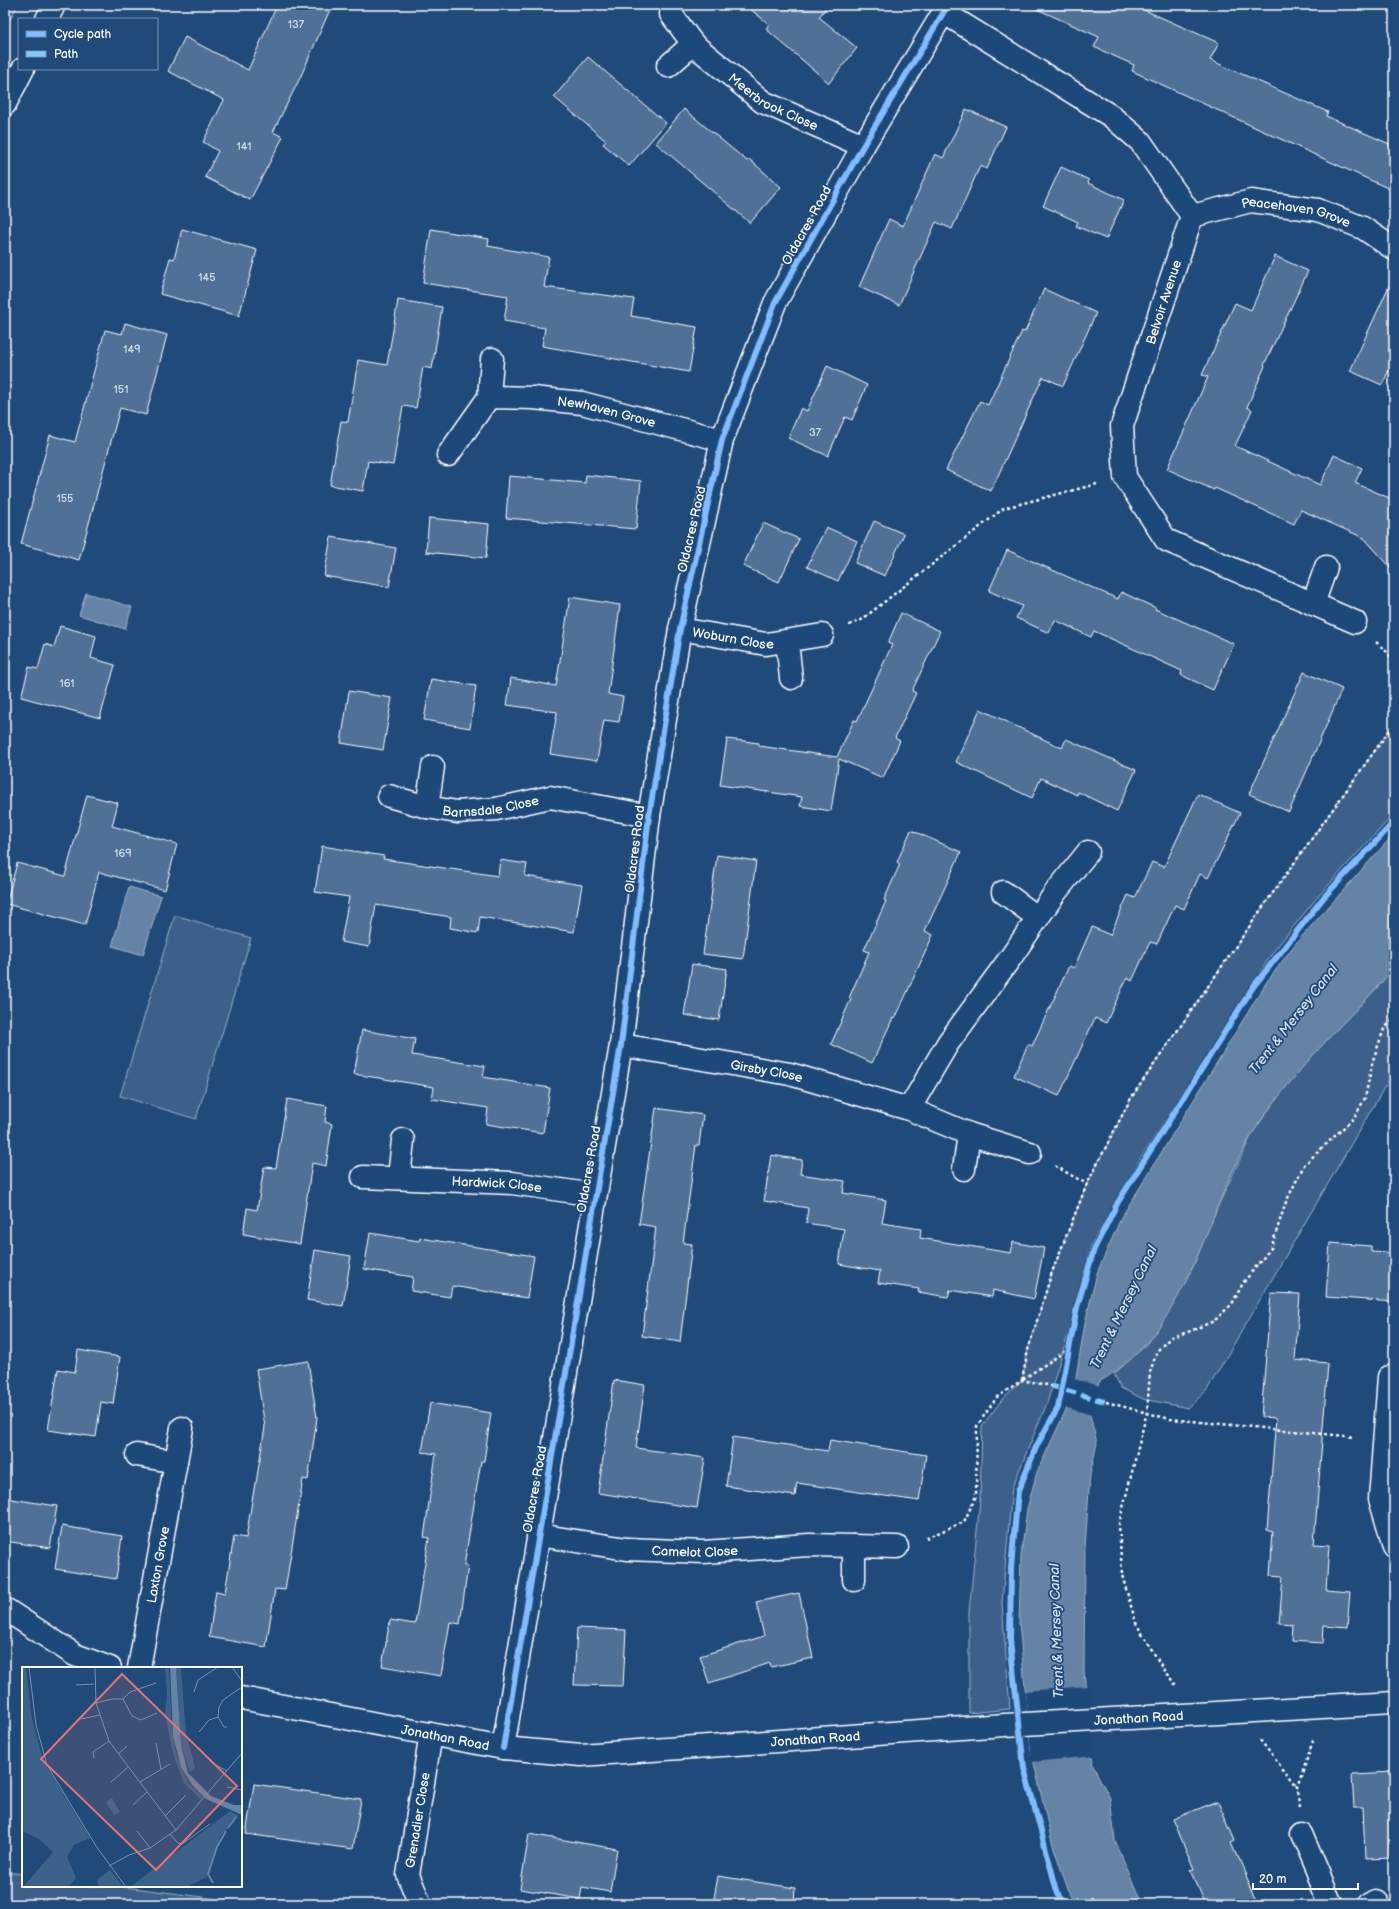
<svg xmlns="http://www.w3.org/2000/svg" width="1399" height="1909" viewBox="0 0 1399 1909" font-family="'Balsamiq Sans',sans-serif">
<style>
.green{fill:#3c618b;stroke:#9eb0c5}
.water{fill:#6583a4;stroke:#a3b5c8}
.pier{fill:#1f4a7a}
.building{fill:#507197;stroke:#fff}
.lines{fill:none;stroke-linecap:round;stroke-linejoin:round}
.minor-casing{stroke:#fff;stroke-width:25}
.tertiary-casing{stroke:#fff;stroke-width:25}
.path{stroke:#fff;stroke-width:2.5;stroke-dasharray:3 3;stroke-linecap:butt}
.minor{stroke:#1f4a7a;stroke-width:22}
.tertiary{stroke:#1f4a7a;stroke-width:22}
.quiet{stroke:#80caff;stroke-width:5;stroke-dasharray:10 5;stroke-linecap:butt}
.cycleway-casing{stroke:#1f4a7a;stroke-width:8}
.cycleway{stroke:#80bcff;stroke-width:6}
.labels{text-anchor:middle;stroke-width:3.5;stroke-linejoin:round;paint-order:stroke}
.number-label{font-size:11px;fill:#d3dce5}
.street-label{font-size:13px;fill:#fff;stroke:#1f4a7a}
.water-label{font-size:14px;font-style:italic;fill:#d8e0e8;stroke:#1f4a7a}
.inset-river{fill:none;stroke:#6583a4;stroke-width:2}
.inset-road{fill:none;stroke:#7992af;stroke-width:1}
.view{fill:#e47373;fill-opacity:0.15;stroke:#e47373;stroke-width:2}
.inset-edge{fill:none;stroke:#fff;stroke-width:2}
</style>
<rect width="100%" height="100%" fill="#1f4a7a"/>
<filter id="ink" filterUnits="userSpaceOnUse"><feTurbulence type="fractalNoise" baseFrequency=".025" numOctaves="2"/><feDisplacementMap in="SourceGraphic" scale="8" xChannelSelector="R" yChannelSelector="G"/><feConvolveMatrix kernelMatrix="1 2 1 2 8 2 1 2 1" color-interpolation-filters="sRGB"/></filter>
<g filter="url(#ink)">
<!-- green -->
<g class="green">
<path d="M5 5H18L8 23 5 33Z"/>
<path d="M1394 724V814L1320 894 1273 952 1140 1159 1091 1245 1069 1331 1047 1403 1012 1488 1002 1603 1010 1709 969 1713V1612L980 1500 982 1426 1004 1397 1022 1380 1028 1350 1052 1272 1087 1184 1131 1098 1267 901Z"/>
<path d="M175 915 251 938 196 1119 120 1096Z"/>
<path d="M1394 966V1071L1207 1390 1188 1408 1143 1399 1121 1388 1114 1374 1146 1345 1192 1269 1218 1206 1252 1134 1279 1095 1319 1047 1378 987Z"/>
<path d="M5 1872 23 1874V1886H118L257 1904H5Z"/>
</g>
<!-- water -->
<g class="water">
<path d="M86 593 132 607 125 629 79 615Z"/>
<path d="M1394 834C1394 864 1394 895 1394 925 1394 937 1396 952 1394 964 1392 973 1374 990 1368 997 1329 1037 1291 1077 1259 1123 1202 1209 1196 1326 1099 1382L1090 1415 1097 1443 1090 1475 1085 1548 1084 1671 1093 1766 1110 1798 1115 1840 1142 1904H1073L1052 1842 1031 1750 1019 1623 1021 1556 1027 1509 1037 1472 1066 1410 1076 1377 1085 1323 1097 1273 1121 1218 1266 983 1296 943Z"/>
<path d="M129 887 161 896 143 955 112 946Z"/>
</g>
<!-- pier -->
<g class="pier">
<path d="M1074 1379 1100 1386 1092 1415 1064 1407Z"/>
<path d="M1088 1686 1094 1756 1032 1762 1025 1691Z"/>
</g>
<!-- building -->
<g class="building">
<path d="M277 5H332L300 78 273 132 283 137 250 200 205 177 218 151 203 142 224 100 168 71 185 37 248 70Z"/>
<path d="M745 5H828L819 17 857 48 829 83 766 29 769 24Z"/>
<path d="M1028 5H1133L1219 43 1210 60 1328 112 1326 116 1394 146V191L1132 71 1134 65 1094 47 1099 37Z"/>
<path d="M588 57 666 123 629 166 603 144 606 141 554 97Z"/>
<path d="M684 109 747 161 749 159 781 187 750 223 656 143Z"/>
<path d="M966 109 1006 127 987 169 980 166 952 229 936 222 899 305 859 287 889 219 903 226 935 154 943 158Z"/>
<path d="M1061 167 1089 180 1088 183 1124 200 1106 239 1076 226 1078 222 1043 206Z"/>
<path d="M182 229 257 250 239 316 160 294 170 258 174 259Z"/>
<path d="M431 229 489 239 488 246 549 257 544 287 634 299 631 316 697 327 689 372 542 346 545 328 504 321 508 296 423 283Z"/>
<path d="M1275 256 1308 271 1264 365 1265 366 1247 407 1252 410 1235 446 1320 485 1334 455 1362 468 1355 483 1394 500V571L1364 538 1301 510 1294 524 1215 488 1214 490 1167 469 1208 377 1202 375 1235 303 1251 310Z"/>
<path d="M1394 275V360L1382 385 1350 371Z"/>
<path d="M1044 289 1096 313 1063 386 1043 377 991 491 946 470 980 401 988 405 1022 331 1025 332Z"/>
<path d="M398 300 442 307 432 369 423 367 416 408 403 406 393 465 368 461 363 491 330 485 341 421 348 422 358 360 387 365Z"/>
<path d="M125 323 167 335 146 415 120 408 79 560 21 544 50 435 75 442 105 330 122 334Z"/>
<path d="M827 366 867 385 852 420 845 417 828 456 788 438 801 408 807 411Z"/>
<path d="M586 475 641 481 636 529 506 518 509 476 585 483Z"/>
<path d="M429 518 489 524 486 558 426 552Z"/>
<path d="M874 521 904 534 885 576 855 563Z"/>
<path d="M763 523 799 539 779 582 743 566Z"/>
<path d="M826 527 857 541 838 581 807 567Z"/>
<path d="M331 537 396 548 389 587 324 576Z"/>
<path d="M1007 550 1118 599 1121 592 1156 608 1155 609 1234 644 1213 690 1181 675 1182 671 1094 631 1091 637 1055 620 1049 633 1016 618 1022 606 989 591Z"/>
<path d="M570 597 620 605 608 694 623 697 619 722 604 720 597 761 550 754 557 712 507 705 511 678 556 686Z"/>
<path d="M901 613 940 631 912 691 916 693 895 738 900 741 883 778 839 759 831 811 800 806 802 797 720 785 727 739 759 743V746L837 757 854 720 857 721 892 645 888 643Z"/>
<path d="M60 626 96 636 91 658 115 665 100 718 21 697 29 667 38 669 45 644 54 647Z"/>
<path d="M1304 672 1342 689 1289 812 1249 794Z"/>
<path d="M431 679 476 686 470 728 424 720Z"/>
<path d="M349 691 392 698 383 750 341 743Z"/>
<path d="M980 709 1062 748 1066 739 1136 770 1117 811 1078 792 1077 795 1041 778 1032 798 956 762Z"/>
<path d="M1198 794 1240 813 1208 878 1200 874 1184 909 1175 905 1157 944 1150 942 1132 981 1127 978 1106 1023 1095 1018 1059 1096 1014 1076 1028 1044 1032 1046 1069 966 1074 968 1092 927 1110 935 1128 895 1135 898 1152 862 1164 867Z"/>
<path d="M87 795 118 803 112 826 177 844 165 890 99 872 85 925 6 904 17 863 65 876Z"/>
<path d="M911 830 961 852 925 931 933 935 895 1019 893 1018 872 1063 831 1044 851 999 849 998 869 952 864 950 886 901 884 900 900 864 897 862Z"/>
<path d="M322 846 384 856 383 859 498 876 500 860 527 864 525 876 582 885 574 932 480 917 478 933 450 928 451 917 376 905 369 947 341 942 349 897 315 892Z"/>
<path d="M717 855 756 861 743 959 703 954Z"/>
<path d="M692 964 727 969 719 1020 684 1015Z"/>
<path d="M362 1030 415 1039 412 1055 485 1066 483 1077 550 1088 543 1133 486 1124 488 1108 432 1099 434 1087 354 1074Z"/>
<path d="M287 1099 327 1106 325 1122 332 1124 326 1166 312 1163 300 1244 243 1234 247 1208 257 1210 264 1167 276 1168Z"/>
<path d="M656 1108 703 1115 699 1145H696L683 1243 692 1244 680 1342 642 1336 656 1227 639 1224Z"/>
<path d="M771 1155 802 1160 800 1174 845 1181 843 1193 886 1200 882 1223 921 1229 920 1238 1011 1253 1013 1242 1044 1248 1034 1299 993 1290 992 1297 950 1290 948 1297 918 1292 919 1289 878 1283 880 1271 839 1264 844 1229 806 1223 808 1208 764 1201Z"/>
<path d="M370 1233 419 1241 420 1238 534 1256 527 1298 452 1286 450 1297 411 1291 413 1277 364 1269Z"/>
<path d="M1330 1243 1371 1246V1252L1394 1253V1302L1326 1297Z"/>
<path d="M315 1250 351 1256 343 1306 307 1300Z"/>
<path d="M1271 1293 1300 1294 1295 1360 1328 1363 1314 1544 1329 1545 1326 1590 1350 1592 1347 1628 1324 1626 1323 1643 1291 1641 1292 1624 1279 1623 1283 1577 1270 1576 1273 1531 1267 1530 1276 1418 1261 1417Z"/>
<path d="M78 1350 120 1357 113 1404 101 1402 96 1437 48 1430 58 1369 75 1372Z"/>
<path d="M308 1361 317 1418 308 1480 303 1479 285 1590 275 1589 266 1647 209 1637 216 1591 225 1593 234 1536 246 1538 255 1483H256L265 1427 256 1369Z"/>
<path d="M614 1380 645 1385 636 1448 705 1458 697 1508 598 1493Z"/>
<path d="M430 1403 491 1413 484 1461H481L464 1566H468L460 1624 450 1622 441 1676 382 1666 390 1620 415 1624 429 1538 424 1537 436 1454 422 1452Z"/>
<path d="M733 1437 828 1451 830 1440 926 1455 919 1501 797 1483 795 1496 726 1486Z"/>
<path d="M5 1498 57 1506 50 1548 5 1541Z"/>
<path d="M62 1526 122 1536 116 1579 55 1569Z"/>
<path d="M799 1593 813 1658 771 1667 770 1663 709 1683 700 1656 764 1636 756 1602Z"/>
<path d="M577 1628 626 1630 623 1686 574 1685Z"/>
<path d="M1394 1770V1857L1366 1858 1364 1808H1354L1352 1772Z"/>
<path d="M254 1784 361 1799 353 1849 246 1834Z"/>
<path d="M1218 1801 1235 1841 1231 1843 1258 1904H1205L1190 1870 1194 1869 1173 1819Z"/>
<path d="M529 1834 617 1849 610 1892 582 1887 580 1899 520 1889Z"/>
<path d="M718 1876 795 1888 794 1904H713Z"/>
</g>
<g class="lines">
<!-- minor casing -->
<g class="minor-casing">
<g id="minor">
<path d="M943 12 1111 116 1140 141 1192 216 1122 426 1125 477 1166 540 1355 622"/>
<path id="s1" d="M671 14 693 44 763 102 863 146"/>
<path d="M668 66 693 44"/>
<path id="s2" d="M1192 216 1251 201 1318 210 1363 228 1394 249"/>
<path d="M489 397 492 359"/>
<path id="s3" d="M448 455 489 397 533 398 582 403 722 440"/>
<path d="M1313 604 1326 567"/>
<path id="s4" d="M680 629 766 644 822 635"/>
<path d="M787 641 791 678"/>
<path id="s5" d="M389 796 427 807 457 812 496 809 550 797 649 816"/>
<path d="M427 807 433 767"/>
<path d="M1003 892 1037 917"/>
<path id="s6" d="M621 1045 790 1074 909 1109 969 1134 1030 1153"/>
<path d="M909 1109 948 1043 1011 957 1055 893 1088 852"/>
<path d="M964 1169 969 1134"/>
<path id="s7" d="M363 1177 512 1183 595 1195"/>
<path d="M399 1178 403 1140"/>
<path d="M1389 1377 1380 1499 1394 1546"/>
<path d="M137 1455 176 1462"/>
<path id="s8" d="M538 1535 627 1549 703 1552 809 1545 897 1547"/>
<path d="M854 1546V1580"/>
<path id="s9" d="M139 1668 182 1428"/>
<path d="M503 1748 621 1045 649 816 680 629 722 440 775 303 863 146 948 5"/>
<path d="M1301 1834 1331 1904"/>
<path id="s10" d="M420 1904 408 1875 431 1734"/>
<path d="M1368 1904 1375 1900"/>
</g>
</g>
<!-- tertiary casing -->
<g class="tertiary-casing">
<g id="tertiary">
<path d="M47 19 54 5"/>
<path d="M5 104 23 69"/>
<path d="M5 1609 75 1655 110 1668"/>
<path id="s11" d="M241 1698 503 1748 581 1755 1005 1725 1394 1703"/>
</g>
</g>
<!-- path -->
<g class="path">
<path d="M849 625 860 621 1004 508 1097 484"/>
<path d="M1376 642 1389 654 1394 663"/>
<path d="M1055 1166 1087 1184"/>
<path d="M1023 1379 1069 1349"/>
<path d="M1022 1380 1028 1350 1052 1272 1087 1184 1131 1098 1267 901 1394 724"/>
<path d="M1106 1402 1170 1419 1355 1437"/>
<path d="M926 1538 964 1522 976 1496 977 1426 997 1397 1022 1380 1052 1386"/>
<path d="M1176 1685 1165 1672 1136 1623 1122 1575 1119 1524 1147 1412 1150 1372 1157 1351 1171 1337 1188 1332 1214 1321 1232 1304 1243 1283 1271 1248 1286 1202 1304 1165 1354 1118 1365 1098 1373 1060 1384 1029 1394 1018"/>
<path d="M1260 1740 1297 1787"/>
<path d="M1301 1806 1297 1787 1314 1738"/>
</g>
<!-- minor -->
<use href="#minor" class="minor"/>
<!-- tertiary -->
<use href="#tertiary" class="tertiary"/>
<!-- quiet -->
<path class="quiet" d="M1052 1386 1106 1402"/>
<!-- cycleway casing -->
<g class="cycleway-casing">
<g id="cycleway">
<path d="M503 1748 621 1045 649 816 680 629 722 440 775 303 863 146 948 5"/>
<path d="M1062 1904 1057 1891 1024 1768 1010 1641 1011 1568 1018 1491 1037 1445 1058 1408 1077 1307 1094 1249 1118 1202 1253 987 1324 897 1394 822"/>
</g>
</g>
<!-- cycleway -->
<use href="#cycleway" class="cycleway"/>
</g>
</g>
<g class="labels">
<!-- number labels -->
<g class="number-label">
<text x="296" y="28">137</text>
<text x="244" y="150">141</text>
<text x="207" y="281">145</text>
<text x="132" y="353">149</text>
<text x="121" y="393">151</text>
<text x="815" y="436">37</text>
<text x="65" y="502">155</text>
<text x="67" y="687">161</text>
<text x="123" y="857">169</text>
</g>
<!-- street labels -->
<g class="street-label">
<text dy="5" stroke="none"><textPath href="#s1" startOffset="137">Meerbrook Close</textPath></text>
<text dy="5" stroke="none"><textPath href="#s2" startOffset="107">Peacehaven Grove</textPath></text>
<text transform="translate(806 225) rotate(-61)" y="5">Oldacres Road</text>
<text transform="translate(1163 302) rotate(-72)" y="5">Belvoir Avenue</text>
<text dy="5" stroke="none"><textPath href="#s3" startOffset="190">Newhaven Grove</textPath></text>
<text transform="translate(691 529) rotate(-77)" y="5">Oldacres Road</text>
<text dy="5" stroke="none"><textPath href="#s4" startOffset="54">Woburn Close</textPath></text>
<text dy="5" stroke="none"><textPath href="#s5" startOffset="104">Barnsdale Close</textPath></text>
<text transform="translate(634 849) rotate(-83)" y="5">Oldacres Road</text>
<text dy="5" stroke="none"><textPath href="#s6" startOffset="148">Girsby Close</textPath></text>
<text transform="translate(588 1169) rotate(-80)" y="5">Oldacres Road</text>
<text dy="5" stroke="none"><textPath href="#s7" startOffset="134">Hardwick Close</textPath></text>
<text transform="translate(534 1489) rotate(-80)" y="5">Oldacres Road</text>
<text dy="5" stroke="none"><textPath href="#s8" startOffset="158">Camelot Close</textPath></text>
<text dy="5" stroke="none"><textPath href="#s9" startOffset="105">Laxton Grove</textPath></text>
<text dy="5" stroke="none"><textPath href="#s11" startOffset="904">Jonathan Road</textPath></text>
<text dy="5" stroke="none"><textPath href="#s11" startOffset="208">Jonathan Road</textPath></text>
<text dy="5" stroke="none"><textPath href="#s11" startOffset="580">Jonathan Road</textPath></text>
<text dy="5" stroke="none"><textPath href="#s10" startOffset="87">Grenadier Close</textPath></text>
</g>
<!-- water labels -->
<g class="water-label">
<text transform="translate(1293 1019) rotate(-52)" y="5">Trent &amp; Mersey Canal</text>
<text transform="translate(1123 1307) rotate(-64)" y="5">Trent &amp; Mersey Canal</text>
<text transform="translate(1056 1631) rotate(-92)" y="5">Trent &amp; Mersey Canal</text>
</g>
</g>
<!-- overview -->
<g transform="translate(22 1667)">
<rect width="220" height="220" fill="#1f4a7a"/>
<path d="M0 0H4L10 52 21 93 68 171 52 178 45 190 54 211 46 220H1L31 185 17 172 0 164ZM143 0H147L150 64 155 90 167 117 181 130 179 133 162 116 151 87 143 47 145 27ZM154 0H159L164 67 173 100 168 105 159 78ZM90 131 98 145 92 148 84 135ZM208 144 217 149 198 170 185 210 165 220H108ZM88 203 101 220H77L75 213Z" fill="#3c618b"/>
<path d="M148 0H154L159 78 166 106 189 129 212 138H220V148L184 132 170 118 159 100 151 69Z" fill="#6583a4"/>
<path class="inset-river" d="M206 161 214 150M191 216 186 207 195 180 204 164"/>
<path class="inset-road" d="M7 0 14 58 25 98 74 179 104 220M73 0 74 36 87 74 154 163M76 0H98M210 0 220 14M54 18 72 17M172 25 176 13 196 0M101 32 108 25 134 16M74 36 90 32H101L110 49 119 53 135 46M59 52 78 48M205 60H202L196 50 197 40 201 33 220 20M177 65 187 53 196 50M134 76 139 102M96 87 105 79M183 88 190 96 205 104M72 91 71 85 87 74M89 115 106 100M118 115 148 97M205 120 220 123M111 138 125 125M143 149 164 128M115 164 128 181M148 167 156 176 160 177 188 157M87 199 107 188 128 181 154 163 220 86"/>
<path class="view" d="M100 7 215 119 134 203 19 92Z"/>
<rect width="220" height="220" class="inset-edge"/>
</g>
<!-- margin -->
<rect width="1399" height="1909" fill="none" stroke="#1f4a7a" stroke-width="20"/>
<rect x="10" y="10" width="1379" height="1889" fill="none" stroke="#fff" stroke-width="1.5" filter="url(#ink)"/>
<!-- legend -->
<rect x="18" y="18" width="140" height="52" fill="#1f4a7a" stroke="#7992af"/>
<rect x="26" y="31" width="20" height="6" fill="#80bcff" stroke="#7992af"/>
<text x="54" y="38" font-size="12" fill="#ffffff">Cycle path</text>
<rect x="26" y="51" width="20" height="6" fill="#80caff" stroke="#7992af"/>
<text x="54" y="58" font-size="12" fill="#ffffff">Path</text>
<!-- scale -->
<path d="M1253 1883v6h105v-6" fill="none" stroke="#ffffff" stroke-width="2"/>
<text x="1259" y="1883" font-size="12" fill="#ffffff" stroke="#1f4a7a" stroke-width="3" paint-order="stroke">20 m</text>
</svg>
